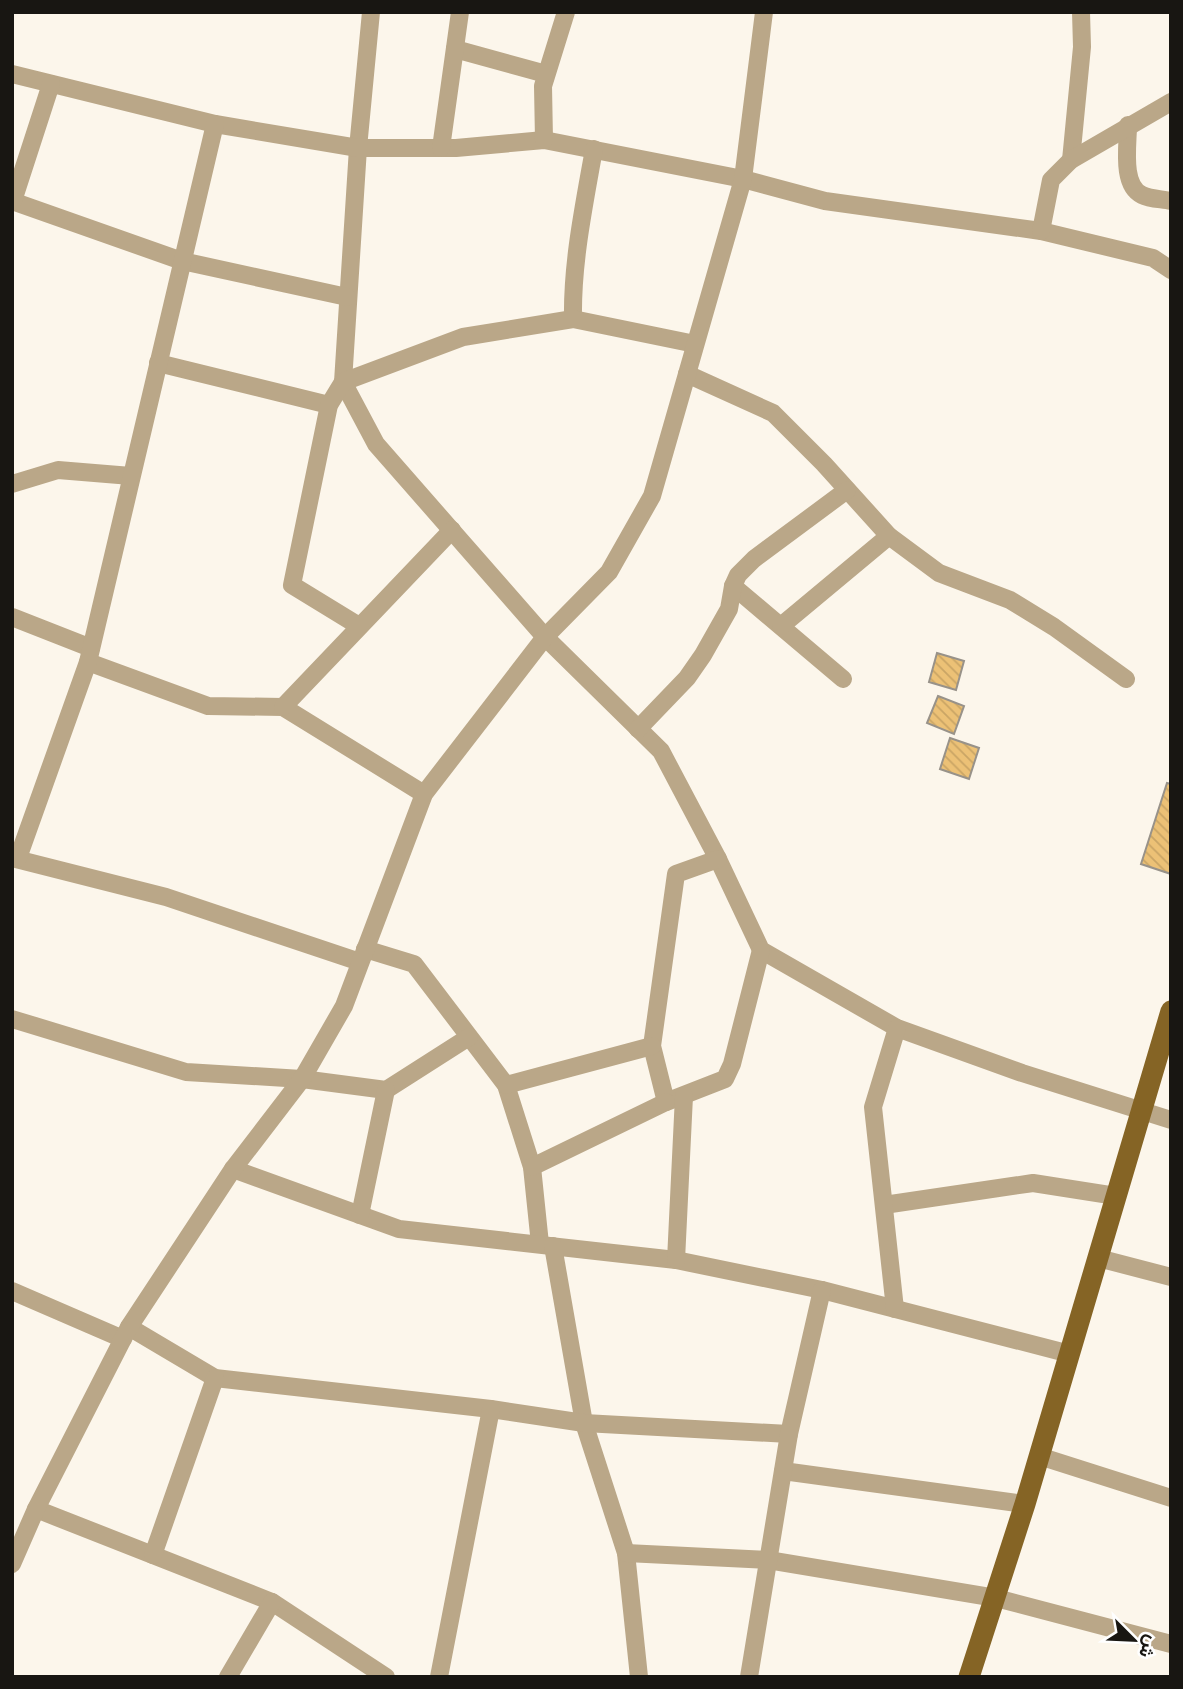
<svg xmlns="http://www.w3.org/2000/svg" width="1183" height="1689" viewBox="0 0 1183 1689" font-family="Quicksand,Vazirmatn,sans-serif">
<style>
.building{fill:url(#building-back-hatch);stroke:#989289;stroke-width:2}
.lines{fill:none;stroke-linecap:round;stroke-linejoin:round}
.minor{stroke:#baa788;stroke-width:18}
.major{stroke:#856425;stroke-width:21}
</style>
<defs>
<pattern id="building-back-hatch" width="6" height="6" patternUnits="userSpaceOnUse" patternTransform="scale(1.75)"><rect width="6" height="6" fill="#ecc176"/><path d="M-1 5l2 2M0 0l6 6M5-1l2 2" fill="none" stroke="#caa565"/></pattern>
</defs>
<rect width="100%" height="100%" fill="#fcf6eb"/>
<!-- building -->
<g class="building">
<path d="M937 653 964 661 956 690 929 682Z"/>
<path d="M938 696 964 706 954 734 927 723Z"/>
<path d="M950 738 979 748 969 779 940 769Z"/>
<path d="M1167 783 1171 784V874L1141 864Z"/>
</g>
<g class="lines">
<!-- minor -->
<g class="minor">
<path d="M371 12 358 148 343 382 376 444 545 637 661 751 718 859 761 950 897 1028 1022 1073 1171 1120"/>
<path d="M455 49 546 74"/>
<path d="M12 74 215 124 358 148H456L544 140 743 179 825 201 1041 231 1153 258 1171 270"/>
<path d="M1128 125C1128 145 1121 185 1142 195 1150 199 1162 199 1171 201"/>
<path d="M544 140 543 86 566 12"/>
<path d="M441 148 460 12"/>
<path d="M1071 160 1082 47 1081 12"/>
<path d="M12 201 182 261 347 297"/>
<path d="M13 201 51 84"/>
<path d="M1041 231 1051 180 1071 160 1171 102"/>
<path d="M573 319C572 262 584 206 594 149"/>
<path d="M158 363 329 405"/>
<path d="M687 374 773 413 824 464 889 536 939 573 1010 600 1054 627 1126 679"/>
<path d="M12 484 58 470 131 476"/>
<path d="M733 586 843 679"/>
<path d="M12 617 91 648"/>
<path d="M359 626 292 585 329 405 343 382 463 337 573 319 695 344"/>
<path d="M781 626 889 536"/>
<path d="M88 662 208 706 283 707 424 794"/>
<path d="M283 707 452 530"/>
<path d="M638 729 687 678 703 655 729 609 733 586 738 575 754 559 847 490"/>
<path d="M12 858 166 897 360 962"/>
<path d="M18 858 88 662 215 124"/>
<path d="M718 859 676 874 652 1046 666 1102 725 1079 732 1064 761 950"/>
<path d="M365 949 414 964 506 1085 532 1167 540 1244"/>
<path d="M12 1019 186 1072 302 1079 386 1090 469 1037"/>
<path d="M506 1085 652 1046"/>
<path d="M532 1167 666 1102"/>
<path d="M233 1169 399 1229 676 1260 822 1290 1070 1354"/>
<path d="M884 1205 1033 1183 1116 1196"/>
<path d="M360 1215 386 1090"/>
<path d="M553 1246 584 1423 626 1553 639 1677"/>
<path d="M1098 1258 1171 1277"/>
<path d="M676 1260 684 1096"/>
<path d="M12 1291 123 1339"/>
<path d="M895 1309 873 1107 897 1028"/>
<path d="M129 1327 215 1378 491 1409 584 1423 789 1434"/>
<path d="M1039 1456 1171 1498"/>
<path d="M783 1471 1025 1504"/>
<path d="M36 1509 272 1602 386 1677"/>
<path d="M626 1553 768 1560 996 1598 1171 1644"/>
<path d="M153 1555 215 1378"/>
<path d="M12 1564 36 1509 129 1327 233 1169 302 1079 344 1006 424 794 545 637 609 572 652 496 743 179 764 12"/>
<path d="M228 1677 272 1602"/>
<path d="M439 1677 491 1409"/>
<path d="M749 1677 789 1434 822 1290"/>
</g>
<!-- major -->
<path class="major" d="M969 1677 1025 1504 1171 1011"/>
</g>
<!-- border -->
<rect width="1183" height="1689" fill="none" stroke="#181612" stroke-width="28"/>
<!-- north arrow -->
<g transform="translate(1134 1640) rotate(114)" stroke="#ffffff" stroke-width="5" paint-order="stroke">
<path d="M0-5L12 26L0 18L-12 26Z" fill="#181612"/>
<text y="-10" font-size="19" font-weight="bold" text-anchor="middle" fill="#181612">ش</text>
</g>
</svg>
